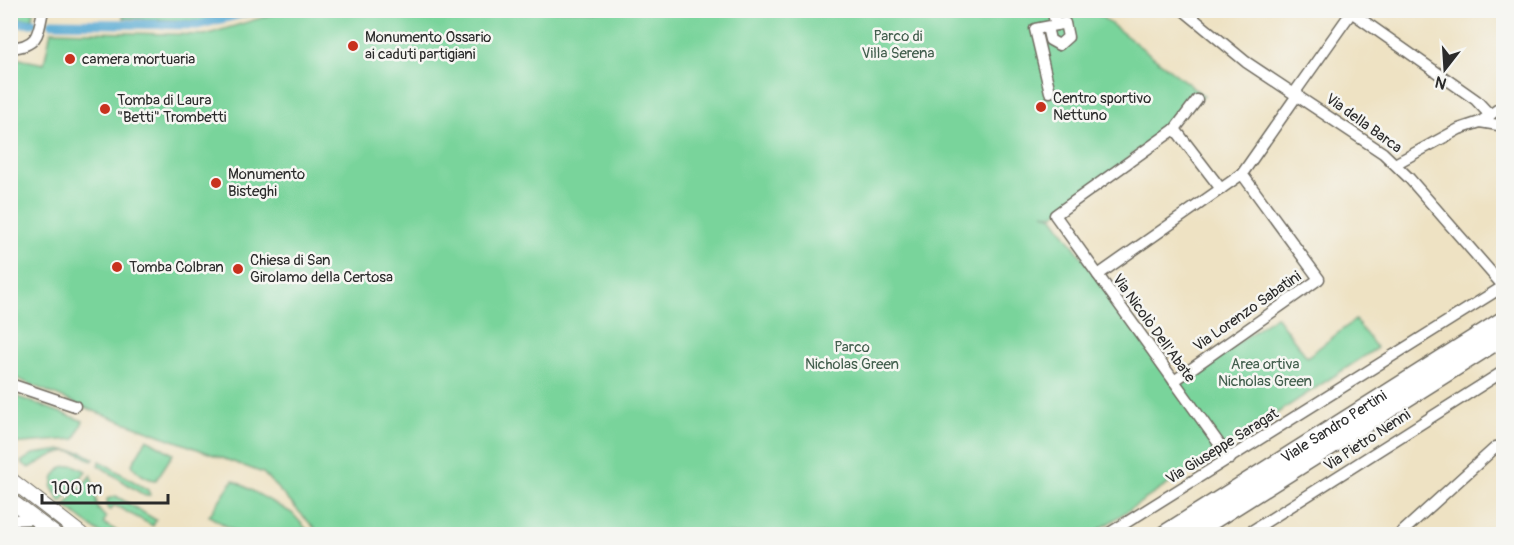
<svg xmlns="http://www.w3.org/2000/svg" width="1514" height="545" viewBox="0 0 1514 545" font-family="Pangolin,sans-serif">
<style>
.green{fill:#79d49b;stroke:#528063;stroke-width:1.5}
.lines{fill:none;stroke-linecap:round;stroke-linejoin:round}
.canal{stroke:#58aad3;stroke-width:9}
.minor-casing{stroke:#6f6b60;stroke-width:13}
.major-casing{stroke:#6f6b60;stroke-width:16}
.highway-casing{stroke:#6f6b60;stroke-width:19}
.minor{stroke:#fff;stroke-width:10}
.major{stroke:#fff;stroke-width:14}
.highway{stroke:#fff;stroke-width:16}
.poi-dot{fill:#c8321e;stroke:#f6f6f2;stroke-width:2}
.labels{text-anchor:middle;stroke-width:5;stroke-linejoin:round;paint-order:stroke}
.park-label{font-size:15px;fill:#425e4d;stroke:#f6f6f2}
.poi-label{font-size:15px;fill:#2b2b2b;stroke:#f6f6f2;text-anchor:start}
.street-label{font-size:15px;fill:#2b2b2b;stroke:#f6f6f2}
</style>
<rect width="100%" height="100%" fill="#f6f6f2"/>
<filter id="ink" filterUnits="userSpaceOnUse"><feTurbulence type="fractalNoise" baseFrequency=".0167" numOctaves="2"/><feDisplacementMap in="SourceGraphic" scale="12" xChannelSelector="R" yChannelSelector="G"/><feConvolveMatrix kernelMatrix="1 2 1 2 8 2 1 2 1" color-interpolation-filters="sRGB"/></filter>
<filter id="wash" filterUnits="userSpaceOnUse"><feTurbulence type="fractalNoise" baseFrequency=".008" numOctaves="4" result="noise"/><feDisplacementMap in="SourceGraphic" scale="24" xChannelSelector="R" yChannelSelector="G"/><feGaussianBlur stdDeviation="1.35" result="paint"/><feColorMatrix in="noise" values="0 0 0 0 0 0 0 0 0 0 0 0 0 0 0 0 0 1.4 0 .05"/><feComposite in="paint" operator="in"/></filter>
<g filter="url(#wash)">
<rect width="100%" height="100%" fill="#eee2c3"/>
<!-- green -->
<g class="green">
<path d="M11 10H34V11L32 19 11 18Z"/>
<path d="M287 10 1094 11 1204 96 1098 183 1054 215 1043 213 1053 217 1175 387 1276 316 1307 357 1355 320 1377 348 1092 534H320L263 473 91 410 11 376 10 57 44 64 51 31 205 35Z"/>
<path d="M124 11V10L239 11 201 21 123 18Z"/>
<path d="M10 394 83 421 75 439 11 444Z"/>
<path d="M147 439 173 454 156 480C148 480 135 472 132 464Z"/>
<path d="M62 450 82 452 94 459 92 461C64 441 53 456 29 468L21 462 33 454Z"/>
<path d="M100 461 148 490 150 495 145 496 98 465Z"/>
<path d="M74 465 86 471 61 503 52 488 54 476 62 467Z"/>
<path d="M91 475 98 509 106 518 103 523 122 534H101L65 506Z"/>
<path d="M233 480 292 513 311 534H240L209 516Z"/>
<path d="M116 496 156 520 153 526 114 505 111 510 108 509 107 499Z"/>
<path d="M21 526 39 534H11V528Z"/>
</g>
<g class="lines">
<!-- canal -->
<g class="canal">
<path d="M10 23H33"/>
<path d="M52 23 198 25 257 10"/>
</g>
</g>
</g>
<g filter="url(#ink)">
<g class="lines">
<!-- minor casing -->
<g class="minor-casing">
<g id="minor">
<path d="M1183 10 1246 62 1383 153 1409 178 1504 287"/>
<path d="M1497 10 1504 16"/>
<path d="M1351 12 1476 100 1490 115"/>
<path d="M1047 27 1050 40 1059 45 1068 37 1065 23 1056 25"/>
<path d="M10 48C38 46 38 35 43 10"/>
<path d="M1050 92 1035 29 1056 25 1052 10"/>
<path d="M1295 92 1353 10"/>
<path d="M1480 122 1504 126"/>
<path d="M1175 129 1197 100"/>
<path d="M1395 164 1459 129 1480 122 1504 105"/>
<path d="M1221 189 1175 129 1055 215 1230 459"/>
<path d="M1098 275 1242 174 1298 94"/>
<path d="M1174 381 1319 279 1242 174"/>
<path d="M10 384 75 406"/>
<path d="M10 520 34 519"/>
<path d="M1108 534 1504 286"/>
<path d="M1247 534 1504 371"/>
<path d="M1400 534 1496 447 1504 452"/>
</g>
</g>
<!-- major casing -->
<g class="major-casing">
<g id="major">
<path d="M10 479 81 534"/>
<path d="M10 500 55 534"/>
</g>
</g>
<!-- highway casing -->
<g class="highway-casing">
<g id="highway">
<path id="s1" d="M1164 534 1504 319"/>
<path d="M1192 534 1504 337"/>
</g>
</g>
<!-- minor -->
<use href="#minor" class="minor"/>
<!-- major -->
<use href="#major" class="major"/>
<!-- highway -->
<use href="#highway" class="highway"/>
</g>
</g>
<!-- markers -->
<g class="poi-dot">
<circle cx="353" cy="46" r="6"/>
<circle cx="70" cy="59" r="6"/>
<circle cx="1041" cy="107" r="6"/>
<circle cx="105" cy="109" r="6"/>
<circle cx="216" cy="183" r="6"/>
<circle cx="117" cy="267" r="6"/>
<circle cx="238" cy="269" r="6"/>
</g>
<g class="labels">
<!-- park labels -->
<g class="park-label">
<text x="898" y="41">Parco di<tspan x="898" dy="17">Villa Serena</tspan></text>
<text x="852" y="352">Parco<tspan x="852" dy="17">Nicholas Green</tspan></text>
<text x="1265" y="369">Area ortiva<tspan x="1265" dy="17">Nicholas Green</tspan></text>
</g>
<!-- poi labels -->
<g class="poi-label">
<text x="365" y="42">Monumento Ossario<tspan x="365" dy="17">ai caduti partigiani</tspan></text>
<text x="82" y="64">camera mortuaria</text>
<text x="1053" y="103">Centro sportivo<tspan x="1053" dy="17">Nettuno</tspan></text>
<text x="117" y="105">Tomba di Laura<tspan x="117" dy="17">"Betti" Trombetti</tspan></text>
<text x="228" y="179">Monumento<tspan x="228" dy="17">Bisteghi</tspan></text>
<text x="250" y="265">Chiesa di San<tspan x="250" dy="17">Girolamo della Certosa</tspan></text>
<text x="129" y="272">Tomba Colbran</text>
</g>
<!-- street labels -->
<g class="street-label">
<text transform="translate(1364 123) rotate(36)" y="5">Via della Barca</text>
<text transform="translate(1247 311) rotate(-35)" y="5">Via Lorenzo Sabatini</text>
<text transform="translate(1154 328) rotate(54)" y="5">Via Nicolò Dell'Abate</text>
<text dy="5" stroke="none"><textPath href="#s1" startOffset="201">Viale Sandro Pertini</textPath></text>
<text transform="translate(1367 440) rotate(-33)" y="5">Via Pietro Nenni</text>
<text transform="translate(1222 446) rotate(-32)" y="5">Via Giuseppe Saragat</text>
</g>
</g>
<!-- margin -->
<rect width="1514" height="545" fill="none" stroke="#f6f6f2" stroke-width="36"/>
<!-- north arrow -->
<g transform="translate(1445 69) rotate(197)" stroke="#f6f6f2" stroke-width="4.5" paint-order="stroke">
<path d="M0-4.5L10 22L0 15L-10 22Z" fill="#2b2b2b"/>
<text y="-9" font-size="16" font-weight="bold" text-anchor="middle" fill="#2b2b2b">N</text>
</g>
<!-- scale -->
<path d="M42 494v9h126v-9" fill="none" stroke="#2b2b2b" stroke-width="3"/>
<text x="51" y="494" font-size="18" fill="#2b2b2b" stroke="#f6f6f2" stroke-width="4.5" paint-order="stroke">100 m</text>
</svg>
